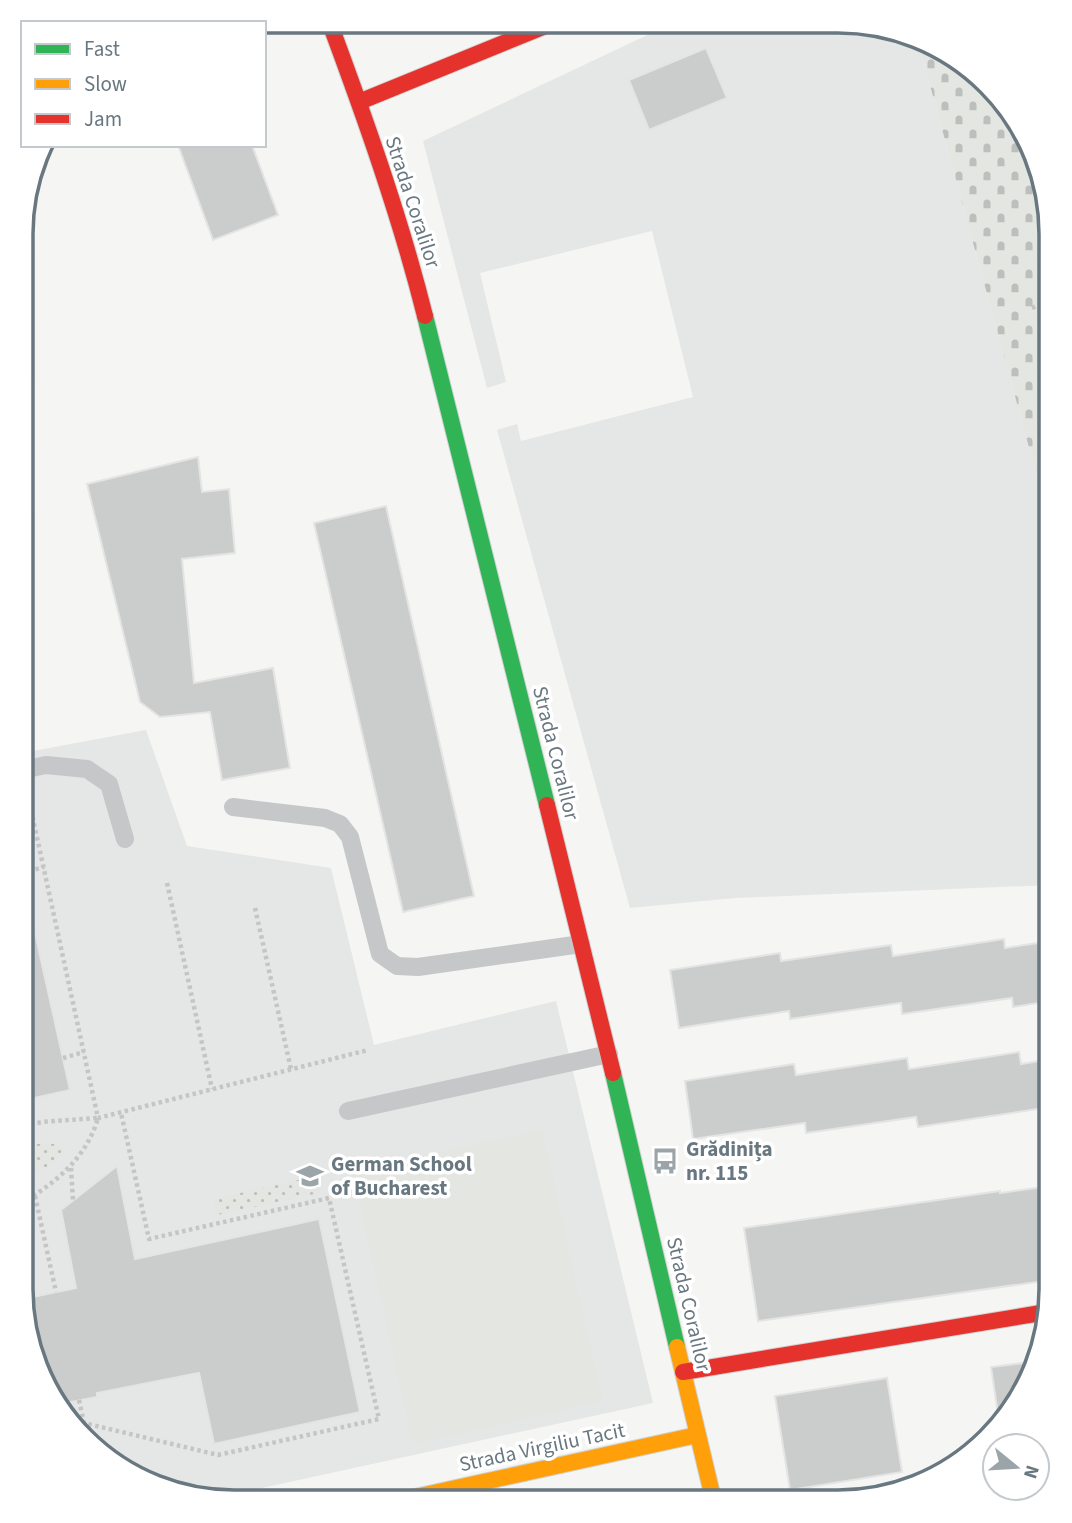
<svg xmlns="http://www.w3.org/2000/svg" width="1072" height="1523" viewBox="0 0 1072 1523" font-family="'Source Sans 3',sans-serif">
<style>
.built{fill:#e5e6e6}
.grass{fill:url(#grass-dots)}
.cemetery{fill:url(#cemetery-stones)}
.garden{fill:#e4e6e2}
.building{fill:#cbcccc;stroke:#e4e4e4;stroke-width:2}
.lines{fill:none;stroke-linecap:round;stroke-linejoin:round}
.fast-casing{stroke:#d0d1d1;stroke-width:18}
.slow-casing{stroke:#d0d1d1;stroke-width:18}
.jam-casing{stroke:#d0d1d1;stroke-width:18}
.path{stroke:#c5c5c5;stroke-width:4.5;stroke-dasharray:3.5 3.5;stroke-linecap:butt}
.lane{stroke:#c6c7c8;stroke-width:18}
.fast{stroke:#30b455;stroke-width:16}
.slow{stroke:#ff9f0a;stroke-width:16}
.jam{stroke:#e5322d;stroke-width:16}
.labels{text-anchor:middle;stroke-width:7;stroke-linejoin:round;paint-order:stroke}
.street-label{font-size:21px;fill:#697880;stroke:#fff}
.poi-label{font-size:21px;font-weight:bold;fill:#697880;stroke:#fff;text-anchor:start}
.rim{fill:none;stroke:#697880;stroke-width:3.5}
</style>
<defs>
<pattern id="grass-dots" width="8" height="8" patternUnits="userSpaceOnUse" patternTransform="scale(1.75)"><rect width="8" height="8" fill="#e4e6e2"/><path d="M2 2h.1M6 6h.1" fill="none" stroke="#bdbfbc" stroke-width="1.8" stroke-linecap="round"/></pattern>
<pattern id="cemetery-stones" width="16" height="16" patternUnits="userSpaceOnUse" patternTransform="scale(1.75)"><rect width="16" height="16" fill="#e4e6e2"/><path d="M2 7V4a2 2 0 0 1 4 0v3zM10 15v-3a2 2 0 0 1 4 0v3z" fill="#bdbfbc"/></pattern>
</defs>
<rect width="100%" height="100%" fill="#f5f5f4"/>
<!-- built -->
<g class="built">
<path d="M675 22 866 23 919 45 1051 528V885L735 898 630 908 497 430 517 424 521 441 693 397 652 231 480 273 506 382 487 388 423 141Z"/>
<path d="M146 730 187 846 331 868 374 1045 556 1001 653 1403 207 1500 105 1458 43 1383 21 1289 22 753Z"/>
</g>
<!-- grass -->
<g class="grass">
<path d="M35 1144H56L66 1152 45 1168 21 1179V1148Z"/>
<path d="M316 1176 319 1193 217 1215 213 1199Z"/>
</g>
<!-- cemetery -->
<path class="cemetery" d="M919 45 967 65 1029 140 1051 234V528Z"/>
<!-- garden -->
<path class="garden" d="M542 1130 602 1401 413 1444 353 1172Z"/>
<!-- building -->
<g class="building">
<path d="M706 48 727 98 649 130 629 80Z"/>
<path d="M178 145H252L278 215 213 240Z"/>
<path d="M198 457 202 492 229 489 235 553 182 559 194 683 273 668 290 768 222 780 210 712 160 717 140 702 87 484Z"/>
<path d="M386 506 474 896 403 912 314 523Z"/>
<path d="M33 924 70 1090 21 1101 22 925Z"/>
<path d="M1004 939 1005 948 1051 941V1001L1013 1007 1012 998 902 1014 901 1003 790 1019 789 1011 679 1028 670 970 780 953 781 961 891 945 893 956Z"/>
<path d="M1019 1052 1021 1064 1051 1059V1107L918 1127 916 1117 806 1133 805 1123 693 1139 685 1081 794 1064 796 1075 907 1058 909 1069Z"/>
<path d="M117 1166 135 1259 319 1219 360 1412 214 1444 199 1373 97 1393V1397L61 1404 43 1383 23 1299 76 1288 61 1210Z"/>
<path d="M1051 1186V1280L758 1321 744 1228 1000 1191V1193Z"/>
<path d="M1031 1362 1015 1408 999 1421 991 1367Z"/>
<path d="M887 1378 902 1472 790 1490 775 1396Z"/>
</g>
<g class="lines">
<!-- fast casing -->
<g class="fast-casing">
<g id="fast">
<path d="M425 316 547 805"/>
<path d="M613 1073 677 1347"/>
</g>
</g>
<!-- slow casing -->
<g class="slow-casing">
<g id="slow">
<path d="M677 1347 714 1502"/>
<path d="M397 1501 697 1435"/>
</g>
</g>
<!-- jam casing -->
<g class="jam-casing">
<g id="jam">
<path d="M329 21C365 118 400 216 425 316"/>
<path d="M359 102 555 22"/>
<path d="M547 805 613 1073"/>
<path d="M683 1372 1047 1312"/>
</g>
</g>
<!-- path -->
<g class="path">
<path d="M1032 308 1051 300"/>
<path d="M28 796 98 1118 368 1050"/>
<path d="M22 827 35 825"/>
<path d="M22 873 44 867"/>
<path d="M167 883 212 1089"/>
<path d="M255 908 291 1069"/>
<path d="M63 1058 84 1052"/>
<path d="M71 1168 73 1201"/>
<path d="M35 1196 56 1292"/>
<path d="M21 1203C55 1184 87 1157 98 1118L42 1122 21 1127"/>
<path d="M79 1400 84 1423 218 1455 379 1419 329 1198 149 1239 121 1113"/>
</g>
<!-- lane -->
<g class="lane">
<path d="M22 770 46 765 87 769 109 784 125 839"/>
<path d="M233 807 325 818 340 824 350 837 380 954 397 966 418 967 581 944"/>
<path d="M348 1111 609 1054"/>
</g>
<!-- fast -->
<use href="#fast" class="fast"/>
<!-- slow -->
<use href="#slow" class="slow"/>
<!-- jam -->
<use href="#jam" class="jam"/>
</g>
<!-- icons -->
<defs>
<g id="bus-bare" transform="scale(2.1)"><path d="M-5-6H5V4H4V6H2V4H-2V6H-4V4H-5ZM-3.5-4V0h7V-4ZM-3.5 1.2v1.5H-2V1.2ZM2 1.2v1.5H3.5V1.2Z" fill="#9aa4a9" stroke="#fff" stroke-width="2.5" paint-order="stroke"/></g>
<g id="school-bare" transform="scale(2.1)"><path d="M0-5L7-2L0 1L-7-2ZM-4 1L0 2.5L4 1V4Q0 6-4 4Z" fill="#9aa4a9" stroke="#fff" stroke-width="2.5" paint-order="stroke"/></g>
</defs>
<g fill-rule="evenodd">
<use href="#bus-bare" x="665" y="1161"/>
<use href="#school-bare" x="310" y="1176"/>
</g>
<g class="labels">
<!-- street labels -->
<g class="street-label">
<text transform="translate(413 202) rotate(72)" y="7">Strada Coralilor</text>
<text transform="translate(556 753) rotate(76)" y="7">Strada Coralilor</text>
<text transform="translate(689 1304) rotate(77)" y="7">Strada Coralilor</text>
<text transform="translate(542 1447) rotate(-12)" y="7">Strada Virgiliu Tacit</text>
</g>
<!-- poi labels -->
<g class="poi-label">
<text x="686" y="1156">Grădinița<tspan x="686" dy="24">nr. 115</tspan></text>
<text x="331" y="1171">German School<tspan x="331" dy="24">of Bucharest</tspan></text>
</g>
</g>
<!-- crop -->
<path d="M0 0H1072V1523H0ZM234 33H838A201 201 0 0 1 1039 234V1289A201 201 0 0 1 838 1490H234A201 201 0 0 1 33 1289V234A201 201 0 0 1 234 33Z" fill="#fff" fill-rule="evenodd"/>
<path class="rim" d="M234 33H838A201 201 0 0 1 1039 234V1289A201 201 0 0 1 838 1490H234A201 201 0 0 1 33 1289V234A201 201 0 0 1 234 33Z"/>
<!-- legend -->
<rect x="21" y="21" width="245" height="126" fill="#ffffff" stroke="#c3c9cc" stroke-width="2"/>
<rect x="35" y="44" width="35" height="10" fill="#30b455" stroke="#c3c9cc" stroke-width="2"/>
<text x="84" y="56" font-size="21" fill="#697880">Fast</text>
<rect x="35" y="79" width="35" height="10" fill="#ff9f0a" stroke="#c3c9cc" stroke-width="2"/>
<text x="84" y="91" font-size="21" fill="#697880">Slow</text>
<rect x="35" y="114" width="35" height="10" fill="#e5322d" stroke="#c3c9cc" stroke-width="2"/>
<text x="84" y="126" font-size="21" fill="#697880">Jam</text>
<!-- north arrow -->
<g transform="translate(1016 1467) rotate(108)"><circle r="33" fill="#ffffff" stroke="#c3c9cc" stroke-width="2"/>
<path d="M0-5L12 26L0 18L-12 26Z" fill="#9aa4a9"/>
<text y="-10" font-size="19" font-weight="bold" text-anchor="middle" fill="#697880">N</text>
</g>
</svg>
